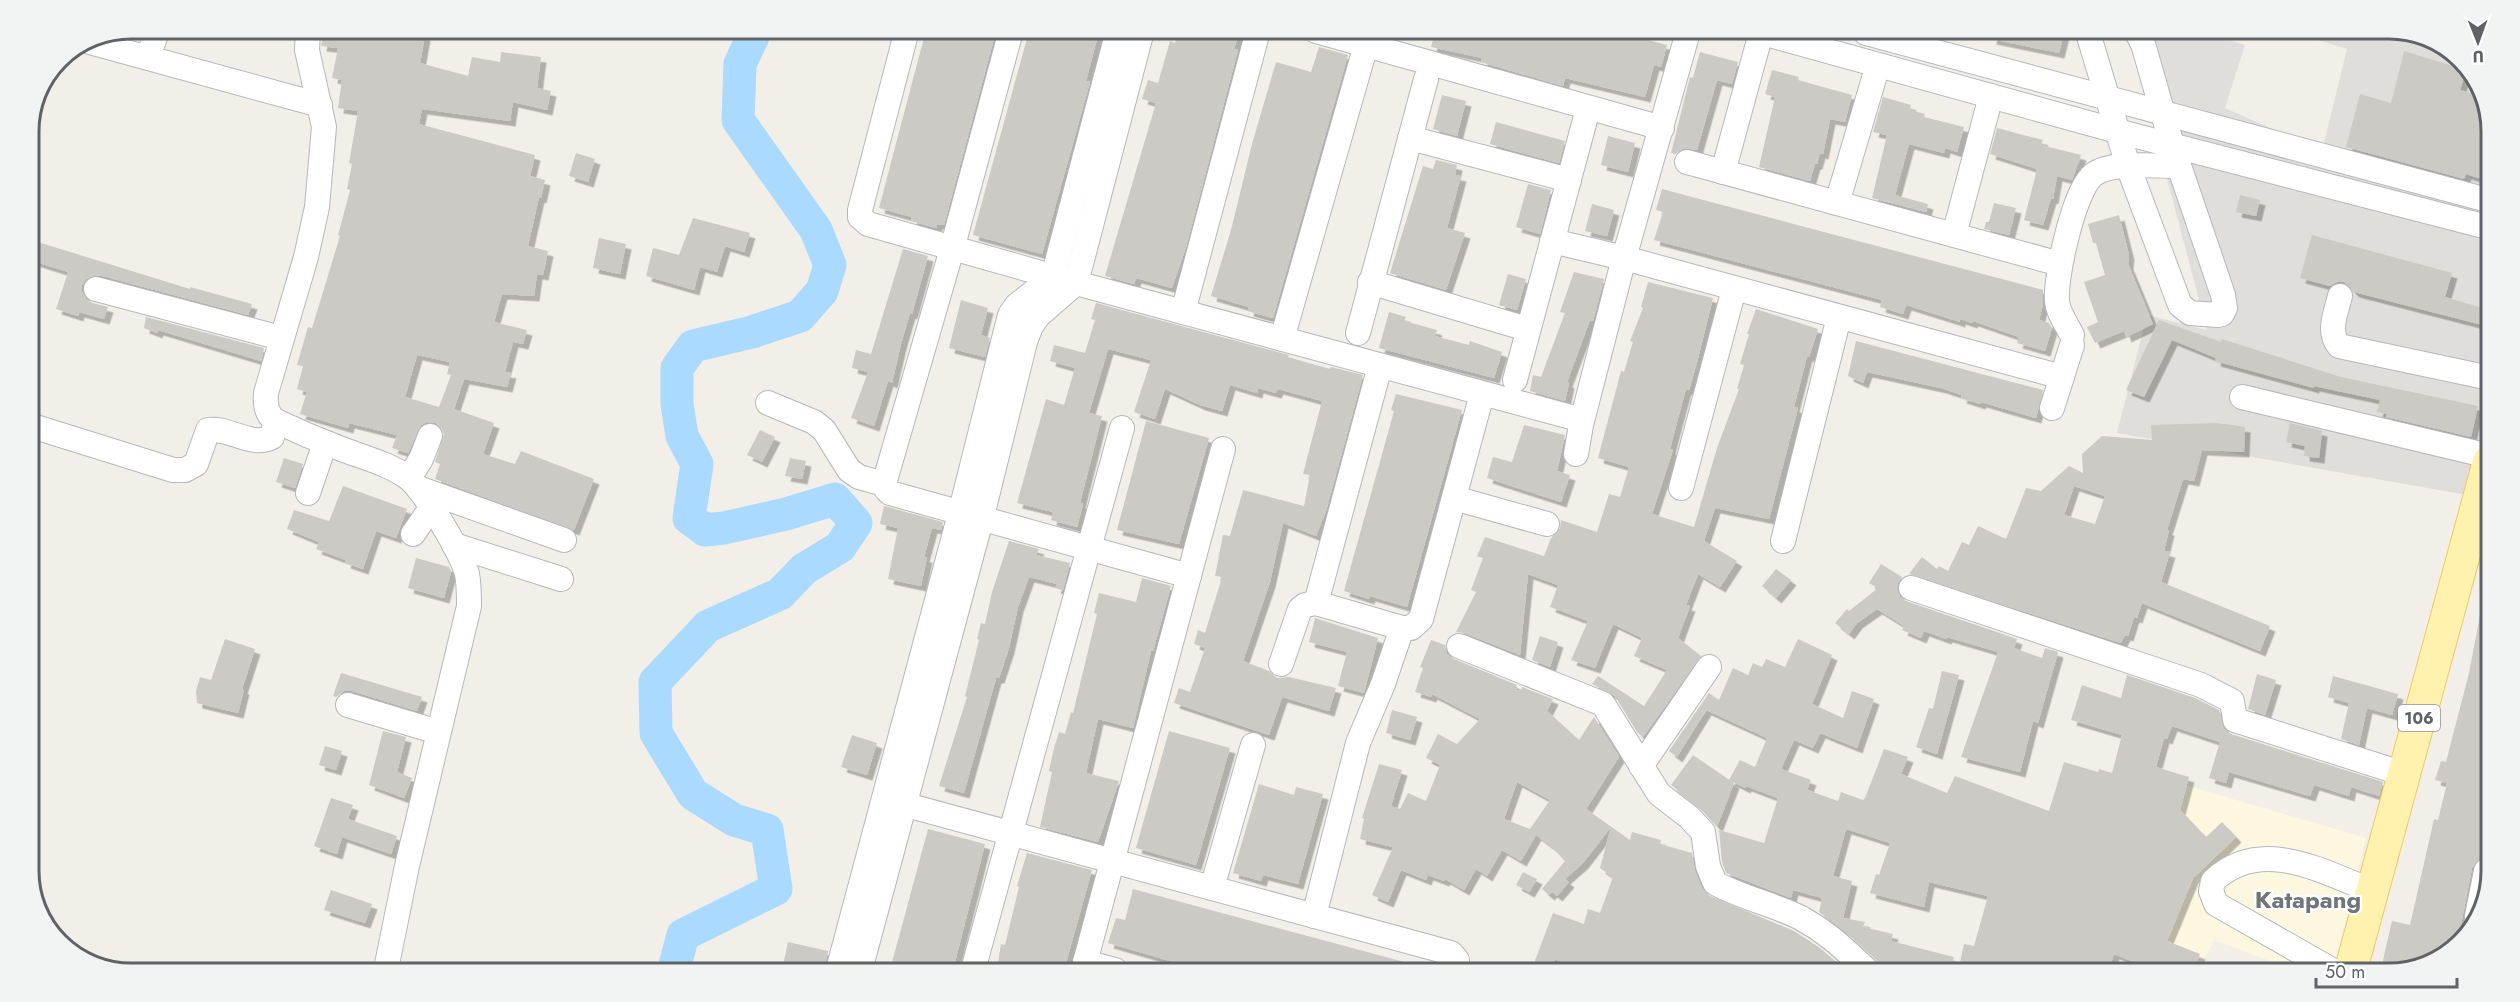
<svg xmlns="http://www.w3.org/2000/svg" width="2520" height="1002" viewBox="0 0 2520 1002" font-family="Jost,sans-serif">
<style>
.commercial{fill:#fef7e0}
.industrial{fill:#e0deda}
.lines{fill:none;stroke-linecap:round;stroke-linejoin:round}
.river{stroke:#aadaff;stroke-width:33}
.building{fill:#cccac5;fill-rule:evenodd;filter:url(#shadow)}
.minor-casing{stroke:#b5b8bc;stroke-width:26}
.major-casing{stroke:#f2c960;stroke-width:34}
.minor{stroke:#fff;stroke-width:24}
.major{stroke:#fff2af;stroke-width:32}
.labels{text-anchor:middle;stroke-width:4.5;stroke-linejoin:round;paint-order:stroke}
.shield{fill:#fff;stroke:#8f9295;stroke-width:1.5}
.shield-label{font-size:16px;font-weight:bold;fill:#5f6368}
.district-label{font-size:24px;font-weight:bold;fill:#70757a;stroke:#fff}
.rim{fill:none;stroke:#5f6368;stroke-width:3}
</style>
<defs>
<filter id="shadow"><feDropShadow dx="5.5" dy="5.5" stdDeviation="0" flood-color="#0004"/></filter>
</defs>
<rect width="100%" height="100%" fill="#f1efe8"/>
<!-- commercial -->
<path class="commercial" d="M2185 785 2366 838 2332 973H2303L2214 940 2197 973H2160L2112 953Z"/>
<!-- industrial -->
<path class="industrial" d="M2157 33 2210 34 2245 45 2225 108 2322 151 2347 49 2299 34H2422L2470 68 2491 124 2489 423 2473 496 2117 433 2147 315 2207 330 2145 95Z"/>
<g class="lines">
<!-- river -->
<path class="river" d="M674 969 683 935 776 889 767 830 734 820 693 794 656 733 655 682 708 626 780 594 804 569 840 547 856 523 835 499 786 514 724 528 705 530 689 518 697 464 682 436 677 404V368L693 346 752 332 800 316 822 291 830 265 816 230 738 120 740 64 756 30"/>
</g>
<!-- building -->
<g class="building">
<path d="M324 29H358L357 32 386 38 387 29 425 35 420 63 468 76 472 57 500 62 501 52 541 57 537 88 551 91 547 110 513 102 510 121 422 109 419 124 535 155 530 176 545 180 541 198 539 197 528 246 548 251 543 275 537 274 534 296 502 294 494 322 527 330 523 344 513 342 505 372 511 373 507 387 464 379 454 409 494 423 483 454 515 464 521 451 594 479 574 530 435 479 440 464 435 462 444 434 441 428 436 423 427 422 421 425 408 453 392 448 397 435 349 423 348 428 300 414 307 392 297 389 303 366 297 365 308 327 312 328 340 236 338 235 350 190 347 189 352 164 349 163 358 111 338 108 342 80 332 78 338 48 321 46ZM417 355 450 362 447 374 451 375 439 407 405 397Z"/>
<path d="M926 30 996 31 944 225 937 224 936 228 911 221 912 217 879 208Z"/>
<path d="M1029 31H1099L1086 81 1090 82 1042 254 973 235Z"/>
<path d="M1178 31H1240L1234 49 1238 50 1186 247 1172 288 1136 278 1134 284 1105 276 1156 103 1142 99 1148 80 1158 83 1170 41 1175 43Z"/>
<path d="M1435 32H1618L1667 45 1661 67 1654 65 1645 97 1565 78 1563 86 1481 62 1482 58 1431 47Z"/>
<path d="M1992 33H2064L2059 53 1991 39Z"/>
<path d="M1319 47 1348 55 1273 318 1248 311 1249 307 1211 296 1231 230 1252 144 1276 62 1311 72Z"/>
<path d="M2404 51 2466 70 2460 90 2481 96 2486 110 2482 122 2491 125V182L2466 174 2464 179 2346 147 2360 94 2391 103Z"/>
<path d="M1700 52 1738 62 1732 84 1717 80 1697 150 1684 148 1675 154 1671 153 1690 77 1693 78Z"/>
<path d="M1772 70 1799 77 1798 80 1852 95 1845 122 1830 119 1823 154 1820 153 1817 164H1815L1810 181 1759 167 1775 97 1765 94Z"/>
<path d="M1442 95 1466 101 1457 136 1433 129Z"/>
<path d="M1883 97 1911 105 1910 110 1925 114 1924 117 1964 127 1957 152 1945 148 1944 153 1909 144 1895 195 1928 204 1926 212 1872 198 1887 135 1873 132Z"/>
<path d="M1496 122 1565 141 1559 163 1490 144Z"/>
<path d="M1997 128 2043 140 2041 145 2081 155 2072 180 2057 176 2053 199 2051 198 2043 225 2024 220 2037 169 1990 154Z"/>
<path d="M1608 136 1635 143 1628 172 1601 165Z"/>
<path d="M576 153 595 159 588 182 569 176Z"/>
<path d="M1436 160 1457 165 1455 175 1461 176 1447 228 1465 233 1446 290 1390 273 1423 166 1433 169Z"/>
<path d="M1528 184 1551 190 1540 234 1516 227Z"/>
<path d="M1662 189 2043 290V304L2039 320 2049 323 2052 328 2045 351 2017 343 2019 337 1973 321 1972 323 1960 319V322L1906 305 1903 314 1880 307 1882 300 1654 240 1663 212 1656 210Z"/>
<path d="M2240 195 2260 200 2256 216 2236 212Z"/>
<path d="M1994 203 2016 208 2009 235 1984 229 1986 222H1989Z"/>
<path d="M1592 204 1614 210 1607 236 1585 231Z"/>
<path d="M2119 215 2129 255 2128 264 2153 324 2126 337 2124 331 2095 343 2087 327 2098 322 2084 282 2105 275 2096 243H2093L2088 224Z"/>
<path d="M693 218 750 233 744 252 725 246 717 272 700 267 694 290 646 276 653 248 679 255Z"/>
<path d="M2312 235 2452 273 2445 297 2490 310V327L2354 292 2344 282H2337L2330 286 2300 278Z"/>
<path d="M599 238 626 244 620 274 593 268Z"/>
<path d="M38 242 190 289V287L252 304 248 315 99 275 86 279 82 285V292L86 299 92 303 108 307 104 319 79 312 78 316 56 309 68 272 33 261Z"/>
<path d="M903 249 928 256 912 314 910 313 901 344 892 383 888 381 874 426 851 418 868 372 852 368 856 350 871 354Z"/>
<path d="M1574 272 1604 279 1593 321 1590 320 1567 382 1569 383 1565 401 1530 391 1533 375 1541 377 1565 313 1560 312Z"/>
<path d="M1508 274 1526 279 1517 310 1499 305Z"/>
<path d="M1648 282 1713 298 1697 362 1689 390 1686 389 1678 418 1670 449 1673 450 1652 514 1694 527 1717 448 1739 389H1737L1744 365 1740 364 1749 334H1747L1756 309 1818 329 1809 357 1807 356 1794 407 1798 408 1769 519 1715 508 1704 541 1737 561 1720 587 1698 574 1686 605 1690 606 1678 638 1701 656 1643 737 1637 732 1615 696 1592 684 1598 676 1644 706 1667 670 1634 656 1642 638 1613 624 1595 668 1571 660 1588 621 1550 607 1558 585 1528 574 1520 655 1464 633 1456 632 1476 592 1471 590 1483 558 1477 556 1485 537 1544 556 1551 538 1560 528 1561 520 1597 532 1609 494 1620 497 1629 467 1598 458 1621 371 1624 372 1633 342 1630 341 1643 308 1641 307Z"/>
<path d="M961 300 988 308 981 335 990 338 985 357 949 348Z"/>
<path d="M1096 303 1289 355 1288 357 1330 369 1331 367 1363 375 1326 511 1316 536 1283 523 1270 582 1243 661 1269 671 1277 678 1289 677 1336 688 1329 711 1282 697 1269 735 1174 703 1179 688 1190 692 1205 648 1194 644 1198 630 1205 633 1222 577 1215 576 1223 535 1230 536 1243 490 1304 506 1310 475 1303 474 1322 401 1278 389 1276 393 1258 388 1257 393 1230 385 1222 411 1200 405 1165 389 1155 419 1134 412 1151 360 1108 349 1089 413 1102 416 1080 503 1083 504 1077 527 1051 520 1053 512 1017 503 1046 399 1064 405 1075 368 1050 361 1054 345 1085 353 1095 320 1091 319Z"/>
<path d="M1389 312 1406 317 1404 321 1437 330 1435 336 1469 345 1470 341 1502 352 1494 378 1379 348Z"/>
<path d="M146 317 264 348 261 361 158 330 157 333 144 328Z"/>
<path d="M2159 320 2221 342 2222 339 2341 377 2478 406 2471 437 2386 417 2387 414 2377 412 2380 400 2314 386V388L2215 361 2216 358 2172 340 2144 397 2126 390Z"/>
<path d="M1856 341 2043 390 2036 418 1981 402 1980 404 1961 398 1962 395 1941 388 1867 372 1863 383 1848 376Z"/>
<path d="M1396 394 1462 410 1407 607 1370 596 1369 599 1344 591 1394 411 1391 410Z"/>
<path d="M1146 421 1209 438 1179 544 1117 530Z"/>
<path d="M2217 423 2245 427 2244 452 2202 450 2194 481 2183 479 2167 530H2169L2164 551 2170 552 2161 582 2270 626 2260 651 2142 603 2137 618 2134 617 2128 636 2125 635 2121 643 1909 574 1922 557 1937 569 1939 566 1948 571 1962 542 1969 545 1978 526 2006 539 2026 488 2041 491 2069 466 2083 473 2082 454 2102 436 2152 440 2151 425ZM2074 486 2105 496 2095 524 2064 515Z"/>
<path d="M2290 423 2322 431 2319 458 2304 456 2305 446 2286 442Z"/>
<path d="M1524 425 1565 435 1557 471 1570 475 1561 502 1487 478 1493 457 1512 462Z"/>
<path d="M760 430 775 437 762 462 747 455Z"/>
<path d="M284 458 303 464 295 488 276 482Z"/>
<path d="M790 458 806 461 802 479 785 476Z"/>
<path d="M343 486 407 509 396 538 376 531 363 569 345 563 346 560 316 549 319 542 287 529 294 510 329 521Z"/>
<path d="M884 506 943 522 941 530 932 528 924 557H927L921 586 888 579 898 528 880 524Z"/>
<path d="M1009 541 1039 549 1036 555 1070 563 1063 590 1055 588 1057 584 1029 577 1018 607 1009 648 999 678H996L964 793 939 786 967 697 965 696 979 640 977 639 981 623 985 624 992 592Z"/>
<path d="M416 558 449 567 451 572 444 598 408 588Z"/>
<path d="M1881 564 1902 577 1898 583 1897 590 1900 597 1906 601 2017 639 2014 648 2042 658 2045 648 2058 652 2038 723 2033 721 2020 772 1961 757 1998 652 1947 637 1946 639 1924 631 1921 638 1902 630 1904 626 1877 609 1857 623 1849 634 1835 623 1847 609 1849 611 1878 588 1869 583Z"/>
<path d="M1776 569 1791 580 1776 598 1762 586Z"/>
<path d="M1142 578 1171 586 1153 651H1151L1133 728 1098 719 1086 773 1119 781 1098 842 1040 827 1052 772 1049 771 1054 748 1059 732 1065 734 1071 712 1073 713 1097 614 1094 613 1099 593 1136 602Z"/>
<path d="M2481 610 2488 611 2486 826 2481 858 2472 868 2459 935 2463 936 2451 952 2389 974 2380 973 2392 921 2410 925 2434 819 2438 820 2447 783 2435 780 2441 761 2446 762 2469 673Z"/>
<path d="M1315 618 1378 638 1364 693 1338 686 1347 652 1309 642Z"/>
<path d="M1540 636 1558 642 1550 667 1532 660Z"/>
<path d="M225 639 255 649 242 689H244L238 713 197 703 196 691 200 677 211 680Z"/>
<path d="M1798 639 1832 655 1812 704 1843 718 1852 691 1874 699 1857 748 1820 733 1813 748 1794 740 1781 769 1811 780 1807 790 1838 801 1841 792 1863 800 1865 798 1884 749 1908 757 1901 774 1947 793 1955 776 2049 811 2064 762 2098 772 2099 769 2112 773 2122 735 2071 720 2082 685 2121 698 2127 675 2195 698 2219 710 2224 729 2231 734 2383 782 2379 796 2351 787 2349 796 2314 785 2310 796 2229 772 2226 783 2209 778 2220 742 2172 726 2167 739 2164 738 2156 767 2189 777 2180 810 2206 837 2222 822 2236 837 2193 878 2167 941 2200 954 2192 973H2144L2147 967 2114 954 2107 973H1984L1959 967 1964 944 1974 946 1988 896 1929 882 1924 907 1870 893 1876 874 1879 875 1890 843 1846 829 1833 876 1852 881 1843 918 1865 922 1863 927 1893 934 1891 941 1954 957 1949 972H1896L1898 965 1879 962 1846 932 1819 912 1822 898 1793 890 1791 898 1726 873 1722 862 1719 830 1764 843 1778 798 1746 786 1745 788 1729 780 1740 760 1755 767 1767 738 1706 710 1677 757 1669 751 1709 693 1719 700 1733 668 1748 675 1753 663 1762 667 1766 659 1785 667Z"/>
<path d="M1431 640 1445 645 1447 654 1454 659 1517 685 1516 690 1521 691 1522 687 1553 699 1547 711 1579 740 1594 717 1619 757 1586 809 1630 840 1632 832 1661 840 1660 844 1692 853 1695 871 1702 888 1708 895 1794 931 1820 948 1848 972H1588L1555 959 1550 971H1531L1553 913 1584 924 1588 909 1600 913 1613 877 1600 868 1611 827 1583 863 1565 879 1569 882 1557 896 1552 892 1549 895 1542 889 1565 861 1552 847 1536 835 1521 861 1502 850 1487 876 1476 869 1464 890 1445 879 1444 881 1428 875 1426 880 1401 870 1388 902 1372 895 1393 847 1360 839 1364 819 1362 818 1379 764 1402 770 1391 806 1400 809 1408 793 1426 801 1440 765 1426 758 1438 734 1457 744 1480 719 1432 694 1431 697 1415 692 1423 668 1420 667ZM1517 782 1550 800 1530 829 1504 819Z"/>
<path d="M1942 671 1959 675 1937 754 1916 747 1929 708 1933 709Z"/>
<path d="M341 673 422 697 417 711 352 691H344L336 697 333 696Z"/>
<path d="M2257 674 2276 680 2265 715 2248 709Z"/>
<path d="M2333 676 2398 694 2392 715 2367 708 2359 745 2341 739 2349 703 2328 697Z"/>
<path d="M1392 710 1417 717 1410 740 1386 733Z"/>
<path d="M383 731 406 737 397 772 412 778 404 798 369 785Z"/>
<path d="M1169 731 1230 748 1196 865 1136 848Z"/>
<path d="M852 735 877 743 867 775 841 767Z"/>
<path d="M325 746 342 751 336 770 319 765Z"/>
<path d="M1693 755 1734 783 1717 827 1698 806 1671 785Z"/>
<path d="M1259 784 1294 795 1296 787 1323 794 1298 884 1263 875 1261 881 1233 873Z"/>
<path d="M331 798 353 805 348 819 397 836 391 854 342 837 337 854 314 846Z"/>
<path d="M928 829 985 844 953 970H929L915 966 914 970H890Z"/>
<path d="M1027 853 1092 870 1064 970H997L1001 944 1005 945 1019 887 1017 886Z"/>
<path d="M1523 872 1537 879 1529 892 1516 885Z"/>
<path d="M1133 889 1423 967 1422 971H1205L1108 943 1116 918 1125 920Z"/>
<path d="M331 890 372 904 365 923 324 910Z"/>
<path d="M788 942 828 951 824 970H782Z"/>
</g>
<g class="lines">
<!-- minor casing -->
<g class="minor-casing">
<g id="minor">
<path d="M308 29 307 50 324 127 317 207 306 257 266 393C265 404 266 415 276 421 297 431 318 440 339 448 362 457 387 463 407 477 423 488 462 554 467 574 469 584 469 595 469 606L407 866 386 969"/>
<path d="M907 30 860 210V217L868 224 1076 283 1582 420"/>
<path d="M1011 31 952 249 884 484 886 489 890 493 1189 576"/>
<path d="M1316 31 1662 128"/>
<path d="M1759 32 2117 131 2491 228"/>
<path d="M1866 33 2491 201"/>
<path d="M2088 33 2128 166 2180 305 2190 313 2218 315 2222 314 2225 308 2223 295 2172 145 2143 44 2137 33"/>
<path d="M86 41 320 105"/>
<path d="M148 57 158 29"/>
<path d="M1410 138 1569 180"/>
<path d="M1687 162 2060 264"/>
<path d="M1723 172 1761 33"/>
<path d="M1837 203 1878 65"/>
<path d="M1954 235 1991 96"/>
<path d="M1552 241 1624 258 2062 377"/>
<path d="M1370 282 1527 329"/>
<path d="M96 289 281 338"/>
<path d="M2340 296C2336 313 2327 331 2339 346L2490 378"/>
<path d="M1183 312 1258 31"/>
<path d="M1358 333 1426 79"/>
<path d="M2072 335C2067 325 2058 313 2057 301 2055 277 2074 190 2093 175 2110 161 2157 166 2179 166"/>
<path d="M1282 339 1366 45"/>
<path d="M1515 380 1585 120"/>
<path d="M2242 397 2489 456"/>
<path d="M768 403 814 422 824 430 849 470 859 477 884 484"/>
<path d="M2052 408 2072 345"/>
<path d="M29 425 173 470H185L196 464 208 430C229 427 252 448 272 437L276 421"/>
<path d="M1576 454 1581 425 1624 258 1688 32"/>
<path d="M409 478 421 459 430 436"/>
<path d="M418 488 564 540"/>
<path d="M1681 488 1734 289"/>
<path d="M308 493 325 443"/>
<path d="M1454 498 1547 524"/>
<path d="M413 534 431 508"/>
<path d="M1783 541 1839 317"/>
<path d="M454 545 561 579"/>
<path d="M1911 588 2201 685 2232 701 2235 720 2404 774"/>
<path d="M1316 603 1402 628H1411L1421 619 1482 394"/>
<path d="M1459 646 1603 704 1659 794 1689 817 1703 832 1708 866 1715 883C1742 898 1773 904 1801 918 1830 934 1845 950 1869 972"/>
<path d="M1281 664 1300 609 1305 605 1316 603 1380 366"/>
<path d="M348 705 438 732"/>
<path d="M1641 766 1709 667"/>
<path d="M888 800 1451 953 1457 960 1455 971"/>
<path d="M1212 888 1253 745"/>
<path d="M1314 916 1358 743 1383 684 1402 628"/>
<path d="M2477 916 2486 871"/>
<path d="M1085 962 1115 970"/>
<path d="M838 970 960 514 1010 315 1017 305 1053 277 1118 31"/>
<path d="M860 970 981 520 1025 342 1031 326 1038 316 1076 283 1142 31"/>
<path d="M973 970 1122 428"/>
<path d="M1083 970 1223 449"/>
<path d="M2337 973 2216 904 2211 891 2213 881C2261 836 2321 871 2372 891"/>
</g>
</g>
<!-- major casing -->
<g class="major-casing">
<path id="major" d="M2350 973 2489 462"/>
</g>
<!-- minor -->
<use href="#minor" class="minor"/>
<!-- major -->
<use href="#major" class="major"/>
</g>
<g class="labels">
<!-- shield labels -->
<rect class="shield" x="2398" y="705" width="42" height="26" rx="4.5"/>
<g class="shield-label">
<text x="2419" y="724">106</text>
</g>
<!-- district labels -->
<g class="district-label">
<text x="2308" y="908">Katapang</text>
</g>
</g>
<!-- crop -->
<path d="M0 0H2520V1002H0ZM131 39H2389A92 92 0 0 1 2481 131V871A92 92 0 0 1 2389 963H131A92 92 0 0 1 39 871V131A92 92 0 0 1 131 39Z" fill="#f2f3f3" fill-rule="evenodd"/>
<path class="rim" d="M131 39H2389A92 92 0 0 1 2481 131V871A92 92 0 0 1 2389 963H131A92 92 0 0 1 39 871V131A92 92 0 0 1 131 39Z"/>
<!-- north arrow -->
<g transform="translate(2478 42) rotate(179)" stroke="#ffffff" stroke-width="4.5" paint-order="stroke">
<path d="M0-4.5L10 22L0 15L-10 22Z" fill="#5f6368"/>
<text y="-9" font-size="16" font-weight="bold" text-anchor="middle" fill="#5f6368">U</text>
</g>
<!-- scale -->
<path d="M2316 978v9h141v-9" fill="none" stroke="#5f6368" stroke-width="3"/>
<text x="2325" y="978" font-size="18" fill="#5f6368" stroke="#ffffff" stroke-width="4.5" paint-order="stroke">50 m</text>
</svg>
